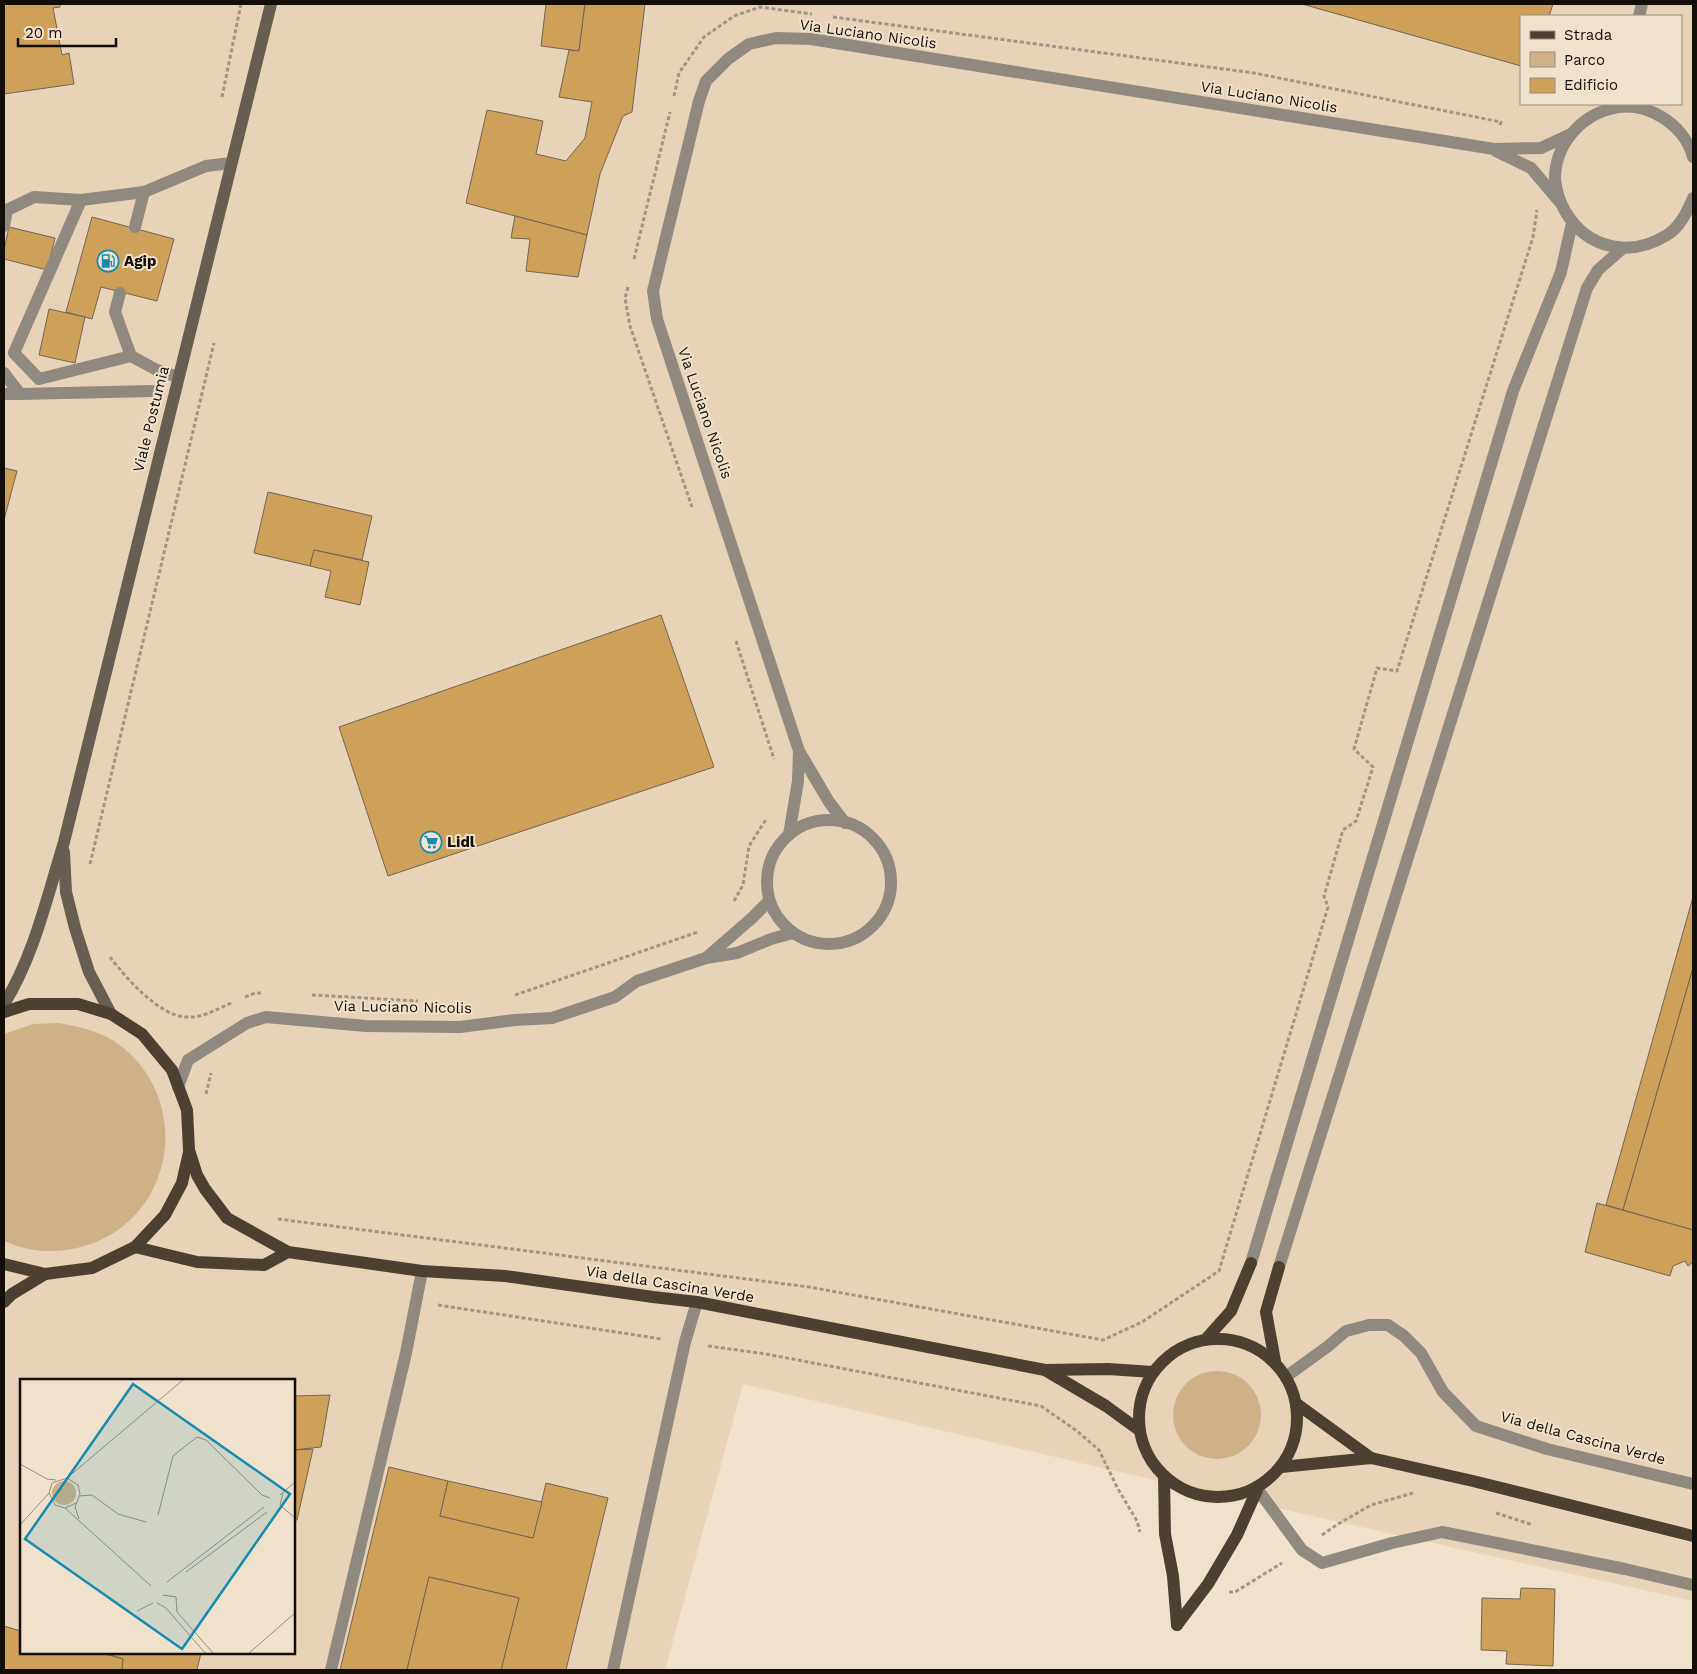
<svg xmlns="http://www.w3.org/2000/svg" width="1697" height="1674" viewBox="0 0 1697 1674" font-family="'Work Sans',sans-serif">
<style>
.built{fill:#e6d3b8;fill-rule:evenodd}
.green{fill:#ceb187}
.building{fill:#cea05a;stroke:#736653}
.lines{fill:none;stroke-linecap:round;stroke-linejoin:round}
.path{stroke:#a19686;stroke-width:3;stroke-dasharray:4 2.5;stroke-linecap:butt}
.lane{stroke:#8f8980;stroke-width:12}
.street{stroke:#8f8980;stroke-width:12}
.secondary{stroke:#675e52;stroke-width:12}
.primary{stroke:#4b4032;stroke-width:12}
.labels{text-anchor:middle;stroke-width:4;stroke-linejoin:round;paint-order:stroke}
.street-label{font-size:15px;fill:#130e08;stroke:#f0e1cc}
.poi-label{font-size:15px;font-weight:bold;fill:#130e08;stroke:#f0e1cc;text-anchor:start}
.inset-road{fill:none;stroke:#988d7e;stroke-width:1}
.view{fill:#178aaf;fill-opacity:0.15;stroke:#178aaf;stroke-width:2.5}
.inset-edge{fill:none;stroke:#130e08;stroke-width:2.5}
</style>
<rect width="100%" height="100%" fill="#f0e1cc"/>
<!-- built -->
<path class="built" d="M4 4H1693V1601L1227 1497 743 1384 665 1670H4ZM1521 16H1681V104H1521ZM21 1380H294V1653H21Z"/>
<!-- green -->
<g class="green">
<path d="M58 1023C83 1027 107 1033 127 1051 194 1111 170 1224 81 1247 55 1254 29 1252 4 1241V1034L33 1024Z"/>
<circle cx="1217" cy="1415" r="44"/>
</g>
<!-- building -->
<g class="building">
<path d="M4 4H60V7L53 8 62 55 69 53 74 84 4 94Z"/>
<path d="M546 4H585L579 51 541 46Z"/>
<path d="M585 4H645L632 112 623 116 600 174 587 235 466 203 487 110 543 121 536 154 566 161 585 138 592 102 559 97 569 50 579 51Z"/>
<path d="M1302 4H1553L1549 16H1521V66Z"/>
<path d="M515 216 587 235 578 277 526 271 530 239 511 238Z"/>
<path d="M92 217 174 239 157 301 101 287 92 319 66 312Z"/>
<path d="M9 227 55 238 47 270 4 259V250Z"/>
<path d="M49 309 85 317 75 363 39 355Z"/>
<path d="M4 468 17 471 4 520Z"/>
<path d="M268 492 372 516 362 560 314 550 310 566 254 553Z"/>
<path d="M314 550 369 562 360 605 325 597 331 571 310 566Z"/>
<path d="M661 615 714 767 388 876 339 727Z"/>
<path d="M1693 897V968L1623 1210 1606 1205Z"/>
<path d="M1693 968V1230L1623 1210Z"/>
<path d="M1597 1203 1693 1230V1262L1688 1266 1685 1261 1673 1266 1670 1276 1585 1252Z"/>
<path d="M330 1395 321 1447 294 1450V1396Z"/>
<path d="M313 1449 297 1520H294V1450Z"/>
<path d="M389 1467 448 1481 440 1516 533 1538 546 1483 608 1498 566 1670H501L519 1598 429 1577 407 1670H340Z"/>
<path d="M448 1481 542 1502 533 1538 440 1516Z"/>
<path d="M429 1577 519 1598 501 1670H407Z"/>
<path d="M1521 1588 1555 1589 1553 1666 1506 1664 1507 1651 1481 1650 1482 1598 1520 1599Z"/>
<path d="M4 1626 21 1631V1653H102L123 1659 122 1670H4Z"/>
<path d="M105 1653H201L197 1670H122L123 1659Z"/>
</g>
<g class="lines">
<!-- path -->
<g class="path">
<path d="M833 17 1254 73 1501 122 1499 127"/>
<path d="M674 96 679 73 704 37 734 16 760 7 812 14"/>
<path d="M222 97 241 4"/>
<path d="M634 259 670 112"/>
<path d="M628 287 625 298 630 326 692 507"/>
<path d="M736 641 774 759"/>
<path d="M90 864 214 343"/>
<path d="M734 901 743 885 749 846 767 818"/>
<path d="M110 957C125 977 159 1016 186 1017 202 1018 216 1010 231 1003"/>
<path d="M312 995 418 1001"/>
<path d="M515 995 698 932"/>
<path d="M245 997 255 993H261"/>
<path d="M206 1094 211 1073"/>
<path d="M278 1219 809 1287 1103 1340 1142 1322 1219 1271 1328 907 1324 896 1343 830 1356 821 1373 767 1354 749 1377 668 1397 671 1533 237 1537 210"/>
<path d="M438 1305 662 1339"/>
<path d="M708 1346 766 1354 1041 1406 1077 1431 1099 1450 1118 1489 1137 1521 1140 1532"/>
<path d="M1496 1513 1533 1525"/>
<path d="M1322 1535 1338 1524 1371 1505 1413 1493"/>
<path d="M1229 1592H1235L1282 1563"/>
</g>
<!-- lane -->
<g class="lane">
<path d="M4 226 7 210 34 197 81 200"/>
<path d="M135 227 144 192"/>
<path d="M120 293 115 312 131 356 157 370 178 377"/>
<path d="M131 356 39 379 14 353 81 200 144 192 206 166 231 163"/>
<path d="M4 373 20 394 153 391"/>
<path d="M4 394H20"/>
<path d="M1256 1487 1302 1550 1322 1563 1392 1543 1442 1532 1625 1569 1693 1585"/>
<path d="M331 1670 406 1353 422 1271"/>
<path d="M613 1670 685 1342 697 1302"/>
</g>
<!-- street -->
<g class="street">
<path d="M1639 16 1642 4"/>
<path d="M1496 151 1531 168 1559 201"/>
<path d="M1693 157C1684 123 1644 99 1610 109 1579 117 1555 146 1555 179 1556 190 1560 202 1565 211 1587 249 1630 258 1667 235 1680 227 1687 212 1693 198"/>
<circle cx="829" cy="882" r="62"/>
<path d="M845 823 829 802 799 751 657 319 653 291 699 101 706 81 728 59 749 44 776 38 811 39 1494 149 1541 148 1571 134"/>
<path d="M789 835 798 781 799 751"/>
<path d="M706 958 752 918 769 901"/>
<path d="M178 1087 188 1060 247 1023 266 1017 366 1026 460 1027 515 1020 552 1018 615 997 637 981 706 958 737 953 771 939 793 933"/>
<path d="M1251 1263 1513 391 1561 272 1572 223"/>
<path d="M1279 1267 1587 288 1598 270 1623 248"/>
<path d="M1287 1376 1327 1347 1346 1331 1369 1325H1388L1404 1336 1421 1353 1443 1392 1476 1426 1547 1449 1693 1484"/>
</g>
<!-- secondary -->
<g class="secondary">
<path d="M64 852 66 892 75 928 89 972 111 1014"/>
<path d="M4 1004C34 956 47 897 64 842L271 4"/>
</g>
<!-- primary -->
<g class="primary">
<path d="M4 1012 29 1004H78L111 1014 142 1034 172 1070 187 1110 189 1150 197 1175 205 1189 227 1218 288 1252 422 1271 505 1276 653 1297 697 1302 1045 1370 1108 1369 1153 1372"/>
<path d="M135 1247 197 1262 264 1265 288 1252"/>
<path d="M4 1264 45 1274 92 1268 135 1247 165 1215 182 1183 189 1152"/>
<path d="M4 1302 12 1294 45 1274"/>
<circle cx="1218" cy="1418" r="79"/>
<path d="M1206 1339 1231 1311 1251 1263"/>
<path d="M1275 1361 1266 1312 1279 1267"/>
<path d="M1045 1370 1106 1406 1139 1430"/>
<path d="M1297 1404 1371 1458"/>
<path d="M1281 1467 1371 1458 1473 1481 1693 1536"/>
<path d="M1164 1476 1165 1534 1173 1576 1177 1625"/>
<path d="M1177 1625 1208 1584 1237 1535 1257 1490"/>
</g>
</g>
<!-- icons -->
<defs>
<g id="fuel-ring" transform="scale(1.125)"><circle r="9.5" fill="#f0e1cc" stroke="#178aaf" stroke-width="1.5"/><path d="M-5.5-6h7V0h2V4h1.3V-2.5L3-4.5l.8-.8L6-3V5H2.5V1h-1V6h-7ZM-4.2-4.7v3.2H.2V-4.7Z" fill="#178aaf"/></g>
<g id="supermarket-ring" transform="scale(1.125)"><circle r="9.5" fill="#f0e1cc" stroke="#178aaf" stroke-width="1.5"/><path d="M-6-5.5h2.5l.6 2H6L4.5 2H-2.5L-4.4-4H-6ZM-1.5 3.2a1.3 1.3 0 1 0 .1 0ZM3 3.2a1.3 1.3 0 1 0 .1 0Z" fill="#178aaf"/></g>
</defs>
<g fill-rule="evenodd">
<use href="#fuel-ring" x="108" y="261"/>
<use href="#supermarket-ring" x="431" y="842"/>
</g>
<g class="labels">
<!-- street labels -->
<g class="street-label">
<text transform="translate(868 34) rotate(8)" y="5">Via Luciano Nicolis</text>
<text transform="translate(1269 97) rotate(9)" y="5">Via Luciano Nicolis</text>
<text transform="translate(705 413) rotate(71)" y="5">Via Luciano Nicolis</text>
<text transform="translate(151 419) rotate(-76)" y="5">Viale Postumia</text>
<text transform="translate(403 1007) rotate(1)" y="5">Via Luciano Nicolis</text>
<text transform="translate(670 1284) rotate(9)" y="5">Via della Cascina Verde</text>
<text transform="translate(1583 1438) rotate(15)" y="5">Via della Cascina Verde</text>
</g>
<!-- poi labels -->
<g class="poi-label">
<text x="124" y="266">Agip</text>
<text x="447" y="847">Lidl</text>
</g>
</g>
<!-- overview -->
<g transform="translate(20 1379)">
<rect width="275" height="275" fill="#f0e1cc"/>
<path d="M32 114a12 12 0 1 1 24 0a12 12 0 1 1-24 0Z" fill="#ceb187"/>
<path class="inset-road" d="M0 85 27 100 36 101M47 99 164 0M263 114 260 126 275 139M260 116 275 103M59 117 72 116 98 135 126 143M56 124 45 129 35 126 29 114 32 104 47 99 58 106 60 115 55 128 59 140M45 129 131 207M138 136 153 77 177 58 186 61 242 116 250 119M0 146 29 114M166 193 247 133M147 203 244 128M143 216 156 218 157 233 194 275M137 224 146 229 186 275M117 232 133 224M228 275 275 234"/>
<path class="view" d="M113 5 270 115 162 270 5 160Z"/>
<rect width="275" height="275" class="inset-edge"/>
</g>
<!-- border -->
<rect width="1697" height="1674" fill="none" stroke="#130e08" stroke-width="10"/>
<!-- legend -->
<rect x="1520" y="15" width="162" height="90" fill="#f0e1cc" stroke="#988d7e"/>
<rect x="1530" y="31" width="25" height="8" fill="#4b4032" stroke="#988d7e"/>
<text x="1564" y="40" font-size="15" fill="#130e08">Strada</text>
<rect x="1530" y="52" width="25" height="15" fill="#ceb187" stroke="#988d7e"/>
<text x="1564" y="65" font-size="15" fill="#130e08">Parco</text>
<rect x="1530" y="78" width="25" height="15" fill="#cea05a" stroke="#988d7e"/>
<text x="1564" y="90" font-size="15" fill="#130e08">Edificio</text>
<!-- scale -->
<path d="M18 38v8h98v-8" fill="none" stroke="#130e08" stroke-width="2.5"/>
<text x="25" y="38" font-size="15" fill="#130e08" stroke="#f0e1cc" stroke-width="4" paint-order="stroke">20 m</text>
</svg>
